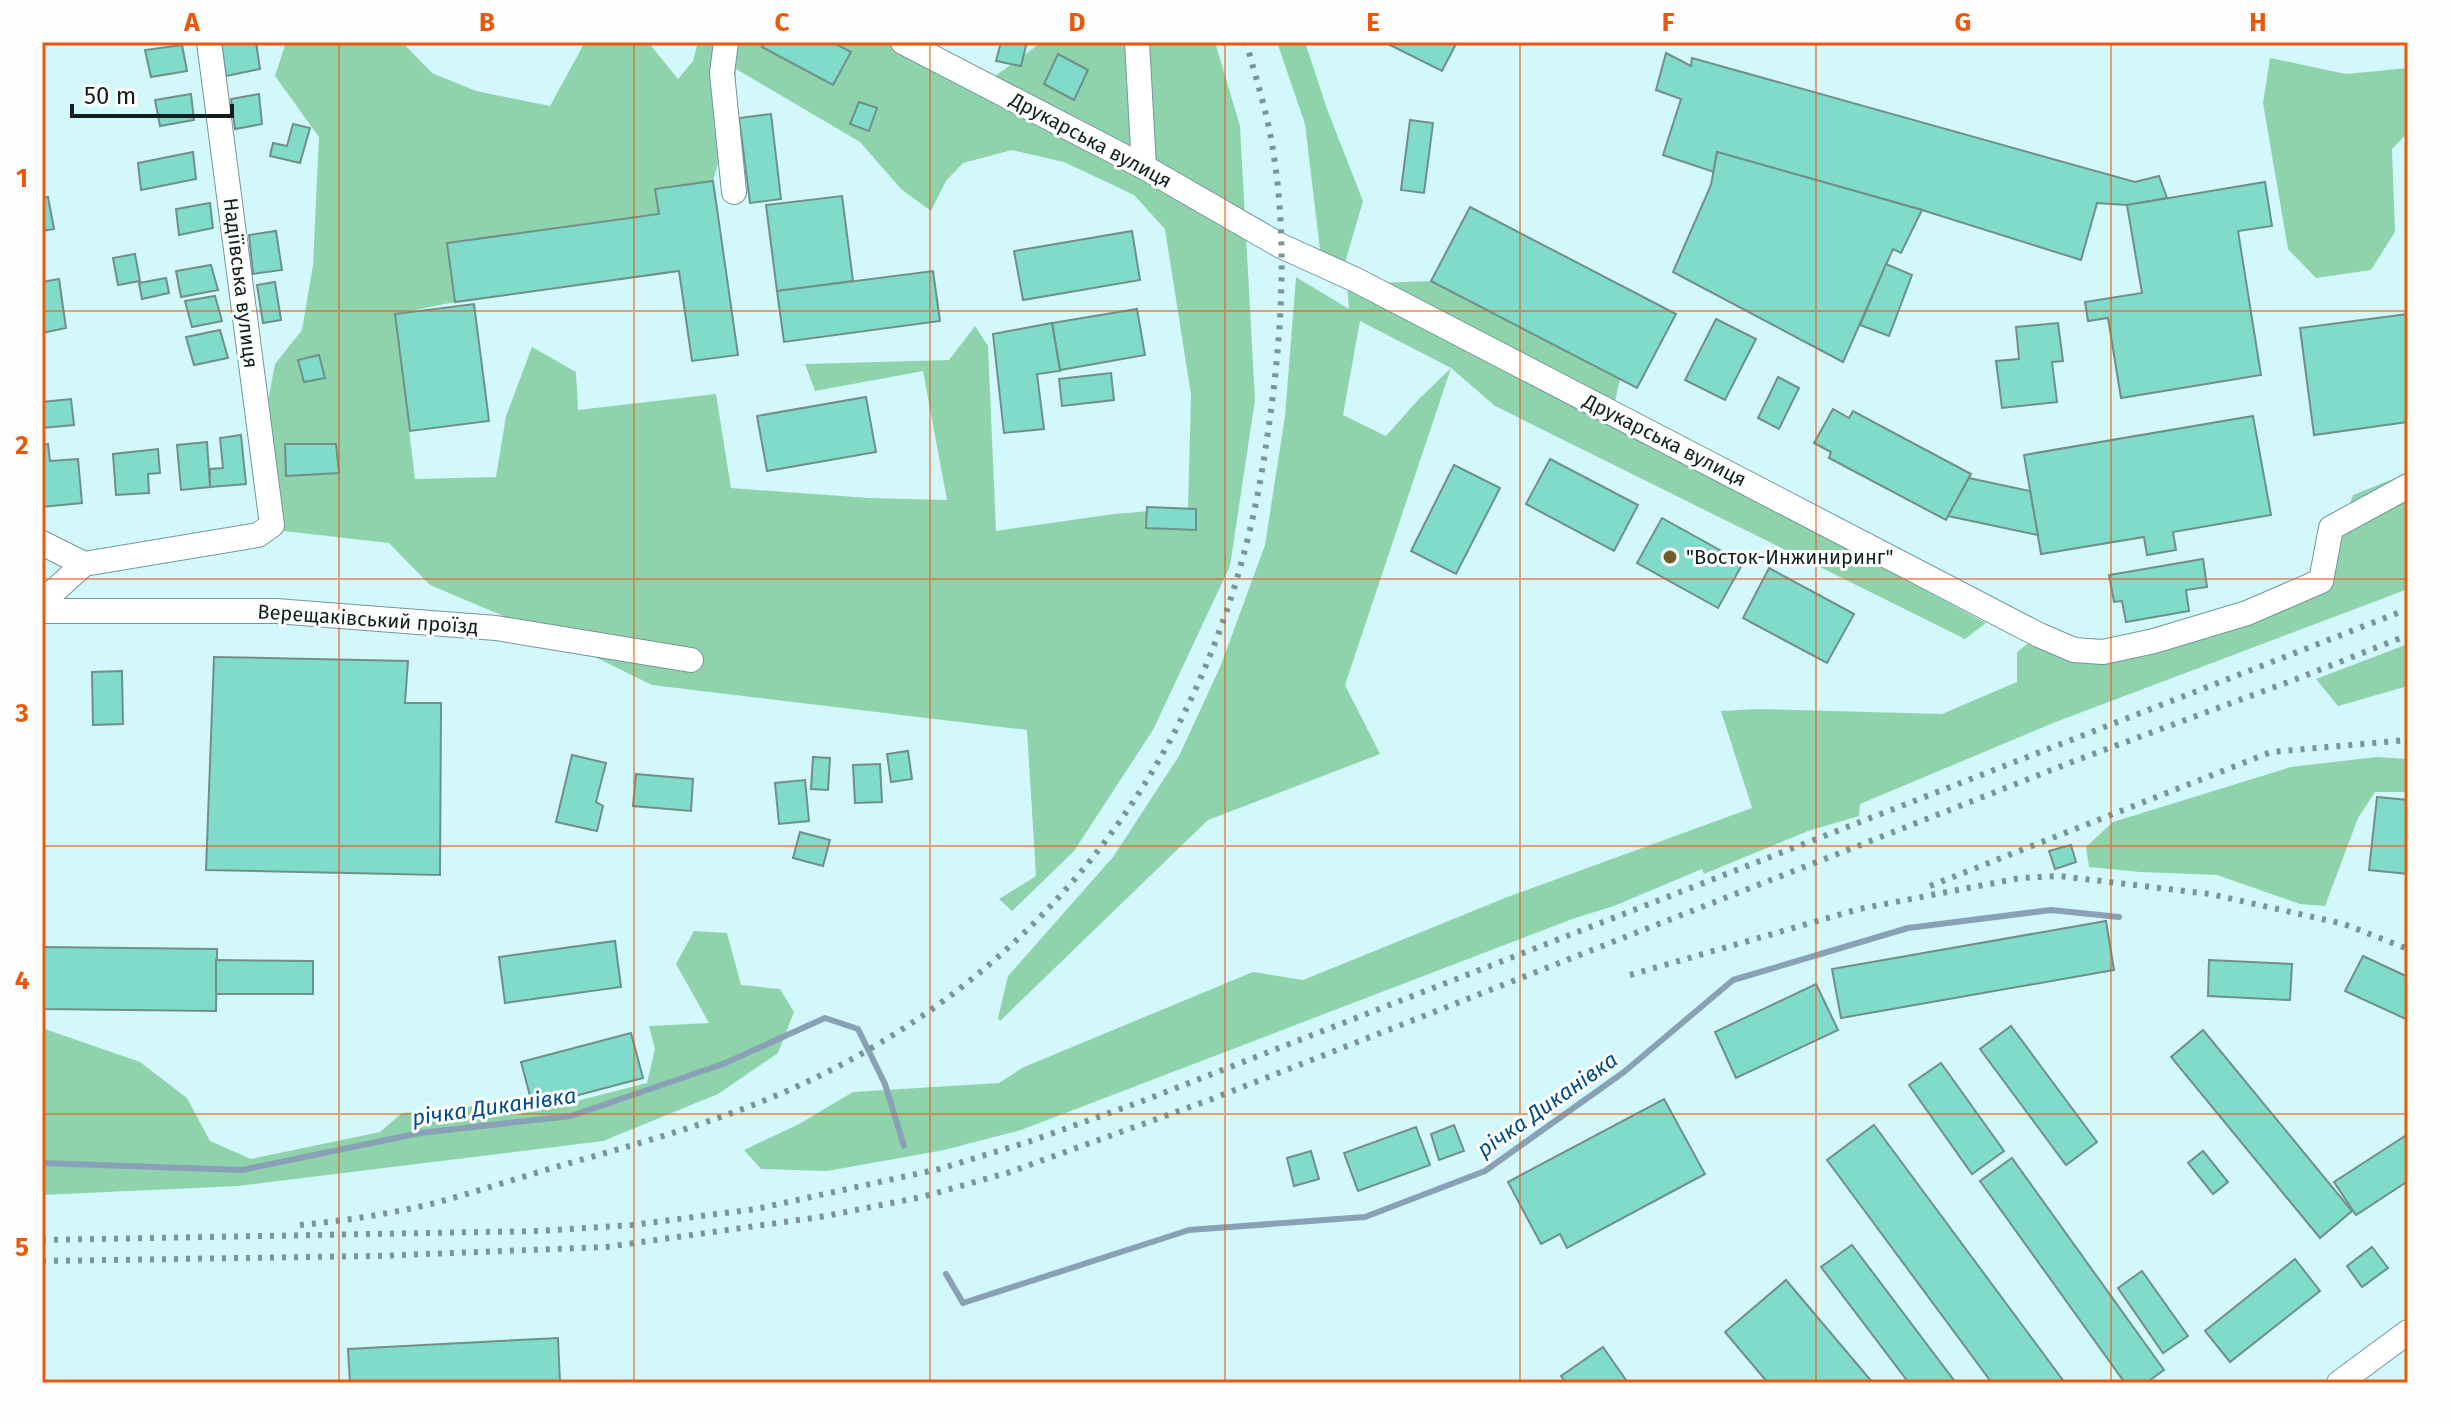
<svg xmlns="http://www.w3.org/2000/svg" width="2450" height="1425" viewBox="0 0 2450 1425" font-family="'Fira Sans',sans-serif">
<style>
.green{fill:#8fd3ac;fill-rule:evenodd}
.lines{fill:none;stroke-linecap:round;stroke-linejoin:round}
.stream{stroke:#89a1b7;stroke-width:6}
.building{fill:#81dbcb;stroke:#6f9089;stroke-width:2}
.street-casing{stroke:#74969a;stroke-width:26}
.street{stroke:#fff;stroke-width:24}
.rail{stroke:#7b9597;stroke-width:6;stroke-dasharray:4 8;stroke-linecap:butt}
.grid{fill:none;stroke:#e8590c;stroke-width:2;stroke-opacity:0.55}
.poi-dot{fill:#715e2d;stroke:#fdfdfd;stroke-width:3}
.labels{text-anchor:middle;stroke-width:6;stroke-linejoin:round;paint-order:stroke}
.street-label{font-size:20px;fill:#111f20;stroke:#fdfdfd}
.poi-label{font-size:20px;fill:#111f20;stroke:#fdfdfd;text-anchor:start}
.water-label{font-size:22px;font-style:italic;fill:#004d89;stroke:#fdfdfd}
.neatline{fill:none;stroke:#e8590c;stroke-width:3}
.grid-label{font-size:26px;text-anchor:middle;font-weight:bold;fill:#e8590c}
</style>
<rect width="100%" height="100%" fill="#d3f8fb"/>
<!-- green -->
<g class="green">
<path d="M286 42H402L432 73 476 91 550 106 585 42H648L678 79 693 61 698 42H903L984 84 1042 42H1215L1240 126 1255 400 1230 566 1153 730 1074 851 1012 911 999 899 1036 876 1027 730 652 685 556 638 430 585 389 543 284 531 261 437 275 364 302 330 313 265 319 137 275 76ZM736 69 860 142 901 189 931 211 946 181 963 163 1012 150 1064 162 1134 195 1165 229 1191 395 1188 508 1114 514 996 531 988 346 975 326 949 360 805 364 815 391 923 371 947 500 869 498 731 488 716 394 578 410 576 372 532 347 506 416 496 477 415 479 395 314 455 302 447 243 659 214 713 181 734 106Z"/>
<path d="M1277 42H1305L1327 109 1363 201 1342 273 1321 258 1305 124Z"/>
<path d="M2270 58 2346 74 2408 68V132L2392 149 2395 232 2371 270 2316 278 2288 249 2263 103Z"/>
<path d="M1296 277 1349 309 1347 284 1431 281 1620 378 1611 421 1986 623 1965 639 1495 406 1451 368 1345 685 1380 754 1208 820 1000 1021 998 1018 1008 976 1113 857 1179 756 1221 665 1265 545 1285 416ZM1360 321 1451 368 1418 400 1386 436 1343 415Z"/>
<path d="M2408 473V589L2053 723 1860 804 1859 816 1808 831 1704 874 1702 869 1614 906 1575 918 1021 1130 944 1150 827 1171 761 1169 744 1150 799 1124 853 1092 999 1083 1024 1067 1253 972 1303 980 1510 896 1752 808 1721 711 1757 709 1942 714 2017 682V652L2039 635 2104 652 2321 581 2353 495Z"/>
<path d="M2408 644V686L2338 706 2316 679Z"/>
<path d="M2377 757 2408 759V792H2375L2358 818 2325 906 2300 904 2217 875 2140 872 2089 867 2086 847 2113 822 2291 767Z"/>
<path d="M694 931 727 933 741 985 780 989 794 1012 778 1053 718 1094 603 1141 238 1186 42 1195V1028L140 1062 187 1098 210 1141 251 1159 380 1132 402 1113 451 1110 522 1097 533 1112 647 1083 655 1049 649 1026 709 1023 676 964Z"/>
</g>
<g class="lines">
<!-- stream -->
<g class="stream">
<path d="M42 1163 242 1170 420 1133 571 1116 723 1064 825 1018 858 1029 885 1084 904 1146"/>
<path d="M946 1274 963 1303 1189 1230 1365 1217 1485 1171 1624 1072 1733 980 1908 928 2051 910 2119 917"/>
</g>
</g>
<!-- building -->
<g class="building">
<path d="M221 42H256L260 69 226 76Z"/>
<path d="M765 42H832L851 52 833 85 762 47Z"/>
<path d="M1001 42H1027L1021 66 996 61Z"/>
<path d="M1384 42H1457L1442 71Z"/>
<path d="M182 45 187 71 151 77 145 50Z"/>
<path d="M1666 53 1691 66 1692 58 2135 182 2159 176 2167 198 2127 205 2097 203 2081 260 1922 210 1717 152 1714 172 1663 155 1681 99 1656 90Z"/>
<path d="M1058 54 1088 70 1074 100 1044 84Z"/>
<path d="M191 94 194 120 160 126 155 100Z"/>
<path d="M259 94 262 124 235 129 231 99Z"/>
<path d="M859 102 877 108 869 131 850 124Z"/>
<path d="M771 114 781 199 750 203 739 118Z"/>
<path d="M1410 120 1433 123 1424 193 1401 190Z"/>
<path d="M293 124 310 128 300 163 270 156 273 143 287 146Z"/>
<path d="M193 152 196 179 141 190 138 163Z"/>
<path d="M1717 152 1922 210 1901 253 1893 249 1843 362 1673 272 1711 185Z"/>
<path d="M713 181 738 355 692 361 679 271 455 302 447 243 659 214 655 189Z"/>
<path d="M2265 182 2272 226 2238 231 2261 375 2121 398 2108 318 2088 321 2085 302 2142 293 2127 205Z"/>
<path d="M842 196 853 281 777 291 766 205Z"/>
<path d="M48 197 54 229 42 231V198Z"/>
<path d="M210 203 213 228 179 235 176 209Z"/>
<path d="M1470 207 1676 314 1637 388 1431 281Z"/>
<path d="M276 231 282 270 253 274 249 235Z"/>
<path d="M1132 231 1140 280 1023 300 1014 251Z"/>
<path d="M135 254 140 281 118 285 113 258Z"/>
<path d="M1886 264 1912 275 1889 336 1860 325Z"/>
<path d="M211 265 218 290 181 297 176 271Z"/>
<path d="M933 271 940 321 784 342 777 291Z"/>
<path d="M166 278 169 293 142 299 139 283Z"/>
<path d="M59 279 66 328 42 333V282Z"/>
<path d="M275 282 281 320 263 323 257 285Z"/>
<path d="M215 296 222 321 192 327 185 301Z"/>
<path d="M474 304 489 421 410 431 395 314Z"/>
<path d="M1137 309 1145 355 1060 370 1052 323Z"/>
<path d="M2408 314V422L2314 435 2300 328Z"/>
<path d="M1716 319 1756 339 1725 400 1685 380Z"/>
<path d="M1052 323 1060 371 1037 374 1044 429 1004 433 993 334Z"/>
<path d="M2058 323 2063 361 2052 362 2057 402 2002 408 1996 361 2019 359 2016 327Z"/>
<path d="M220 330 228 358 194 365 186 337Z"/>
<path d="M319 355 325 378 304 382 298 360Z"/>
<path d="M1111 373 1114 400 1062 406 1059 379Z"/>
<path d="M1778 377 1799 388 1779 429 1758 418Z"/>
<path d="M866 397 876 452 767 471 757 416Z"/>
<path d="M71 399 74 425 42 428V402Z"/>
<path d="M1833 409 1849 418 1853 411 1971 474 1946 520 1829 458 1831 452 1814 443Z"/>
<path d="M2253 416 2271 515 2173 532 2176 550 2147 555 2144 537 2041 554 2024 455Z"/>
<path d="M241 435 246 484 210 487V469L223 468 220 438Z"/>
<path d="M207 442 210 487 181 490 177 445Z"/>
<path d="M48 444 50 461 78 459 82 503 42 507V445Z"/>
<path d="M285 444H336L339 473 286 476Z"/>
<path d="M158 449 160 473 148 474 149 493 116 495 113 454Z"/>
<path d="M1550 459 1638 505 1614 551 1526 504Z"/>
<path d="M1454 465 1500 488 1456 574 1411 551Z"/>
<path d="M1969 478 2030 491 2038 535 1948 516Z"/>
<path d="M1147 507 1196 509V530L1146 528Z"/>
<path d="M1662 518 1743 563 1718 608 1637 563Z"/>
<path d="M2203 559 2207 587 2186 590 2189 611 2126 622 2122 601 2114 602 2109 575Z"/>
<path d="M1769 568 1854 614 1827 663 1743 618Z"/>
<path d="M214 657 408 661 405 703H441L440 875 206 870Z"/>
<path d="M122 671 123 724 93 725 92 672Z"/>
<path d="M908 751 912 779 891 782 887 754Z"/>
<path d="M572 755 606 763 596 802 603 806 597 831 556 822Z"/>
<path d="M813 757 830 758 828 790 811 789Z"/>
<path d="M880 764 882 802 855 803 853 765Z"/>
<path d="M636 774 693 779 691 811 633 806Z"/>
<path d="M805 780 809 821 779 824 775 783Z"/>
<path d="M2377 797 2408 800V874L2369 870Z"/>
<path d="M800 832 830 840 823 866 793 858Z"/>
<path d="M2071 845 2076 862 2055 869 2049 851Z"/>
<path d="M2106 921 2114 970 1841 1018 1832 969Z"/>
<path d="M615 941 621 987 505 1003 499 957Z"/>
<path d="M42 947 217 949 216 1011 42 1009Z"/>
<path d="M2363 956 2408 977V1020L2345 991Z"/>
<path d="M216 960 313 961V994H216Z"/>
<path d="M2209 960 2292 964 2290 1000 2208 996Z"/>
<path d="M1816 984 1838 1030 1736 1078 1715 1032Z"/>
<path d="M2011 1026 2097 1142 2066 1165 1980 1049Z"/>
<path d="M2203 1030 2352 1211 2320 1238 2171 1057Z"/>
<path d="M631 1033 643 1078 533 1107 521 1062Z"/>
<path d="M1941 1063 2004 1151 1972 1174 1909 1085Z"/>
<path d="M1664 1099 1705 1174 1567 1248 1560 1234 1541 1244 1508 1182Z"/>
<path d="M1454 1125 1464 1151 1439 1160 1431 1134Z"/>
<path d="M1874 1125 2065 1383H1992L1827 1160Z"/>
<path d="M1416 1127 1430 1165 1358 1191 1344 1153Z"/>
<path d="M2408 1134V1181L2356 1215 2334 1182Z"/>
<path d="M1311 1151 1319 1179 1294 1186 1287 1158Z"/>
<path d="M2203 1151 2228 1182 2213 1194 2188 1163Z"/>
<path d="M2012 1158 2164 1370 2146 1383H2125L1980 1181Z"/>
<path d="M1852 1245 1956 1383H1909L1821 1267Z"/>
<path d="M2372 1247 2388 1268 2362 1287 2347 1266Z"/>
<path d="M2295 1259 2320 1291 2230 1362 2205 1331Z"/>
<path d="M2142 1271 2188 1336 2163 1353 2118 1288Z"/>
<path d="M1786 1280 1873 1383H1768L1725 1332Z"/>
<path d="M558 1338 560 1383H350L348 1349Z"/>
<path d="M1603 1347 1628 1383H1566L1561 1376Z"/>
</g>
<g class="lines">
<!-- street casing -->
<g class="street-casing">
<g id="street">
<path d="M726 42 722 73 734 192"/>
<path d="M903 42 1144 167 1281 246 1356 280 2039 635 2074 650 2103 652 2154 641 2247 613 2321 581 2331 528 2408 486"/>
<path d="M1137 42 1144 167"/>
<path d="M42 543 84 564"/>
<path d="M42 602 84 564 258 535 272 525 209 42"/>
<path d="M42 611H276L366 618 496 628 691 660"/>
<path d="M2339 1383 2408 1332"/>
</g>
</g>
<!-- street -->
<use href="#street" class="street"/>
<!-- rail -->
<g class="rail">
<path d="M1930 886 2271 752 2408 740"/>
<path d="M1630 975 1859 909 2020 878 2059 876 2210 894 2344 924 2408 949"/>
<path d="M300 1225C344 1221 388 1214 431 1204 476 1192 521 1177 566 1164 634 1145 702 1126 768 1099 1045 985 1221 746 1265 452 1282 343 1291 227 1267 119 1261 93 1253 67 1246 42"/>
<path d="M42 1240 536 1231 632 1225 756 1209 939 1169 1028 1142 1140 1102 2408 609"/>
<path d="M42 1261 375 1256 606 1247 820 1217 922 1197 1010 1172 1212 1099 2077 760 2299 678 2408 635"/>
</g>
</g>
<!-- grid -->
<path class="grid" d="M339 42V1383M634 42V1383M930 42V1383M1225 42V1383M1520 42V1383M1816 42V1383M2111 42V1383M42 311H2408M42 579H2408M42 846H2408M42 1114H2408"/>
<!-- markers -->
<circle class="poi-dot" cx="1670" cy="557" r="8"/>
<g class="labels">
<!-- street labels -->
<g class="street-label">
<text transform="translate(1091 140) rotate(28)" y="7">Друкарська вулиця</text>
<text transform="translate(241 283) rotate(83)" y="7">Надіївська вулиця</text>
<text transform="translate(1665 440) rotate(27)" y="7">Друкарська вулиця</text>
<text transform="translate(368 619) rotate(4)" y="7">Верещаківський проїзд</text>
</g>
<!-- poi labels -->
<g class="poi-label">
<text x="1686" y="564">"Восток-Инжиниринг"</text>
</g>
<!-- water labels -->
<g class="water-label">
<text transform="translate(1547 1104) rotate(-35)" y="8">річка Диканівка</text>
<text transform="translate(494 1106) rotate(-8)" y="8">річка Диканівка</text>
</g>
</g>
<!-- border -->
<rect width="2450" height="1425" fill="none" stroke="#fdfdfd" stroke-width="88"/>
<!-- scale -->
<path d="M72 104v12h160v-12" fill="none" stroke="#111f20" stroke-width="4"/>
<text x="84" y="104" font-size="24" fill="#111f20" stroke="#fdfdfd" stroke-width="6" paint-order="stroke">50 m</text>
<rect x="44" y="44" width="2362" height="1337" class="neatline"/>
<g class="grid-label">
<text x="192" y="31">A</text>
<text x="487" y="31">B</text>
<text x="782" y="31">C</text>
<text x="1077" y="31">D</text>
<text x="1373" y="31">E</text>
<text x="1668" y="31">F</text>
<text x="1963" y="31">G</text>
<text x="2258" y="31">H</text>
<text x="22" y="187">1</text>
<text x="22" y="454">2</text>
<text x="22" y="722">3</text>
<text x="22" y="989">4</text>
<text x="22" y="1256">5</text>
</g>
</svg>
